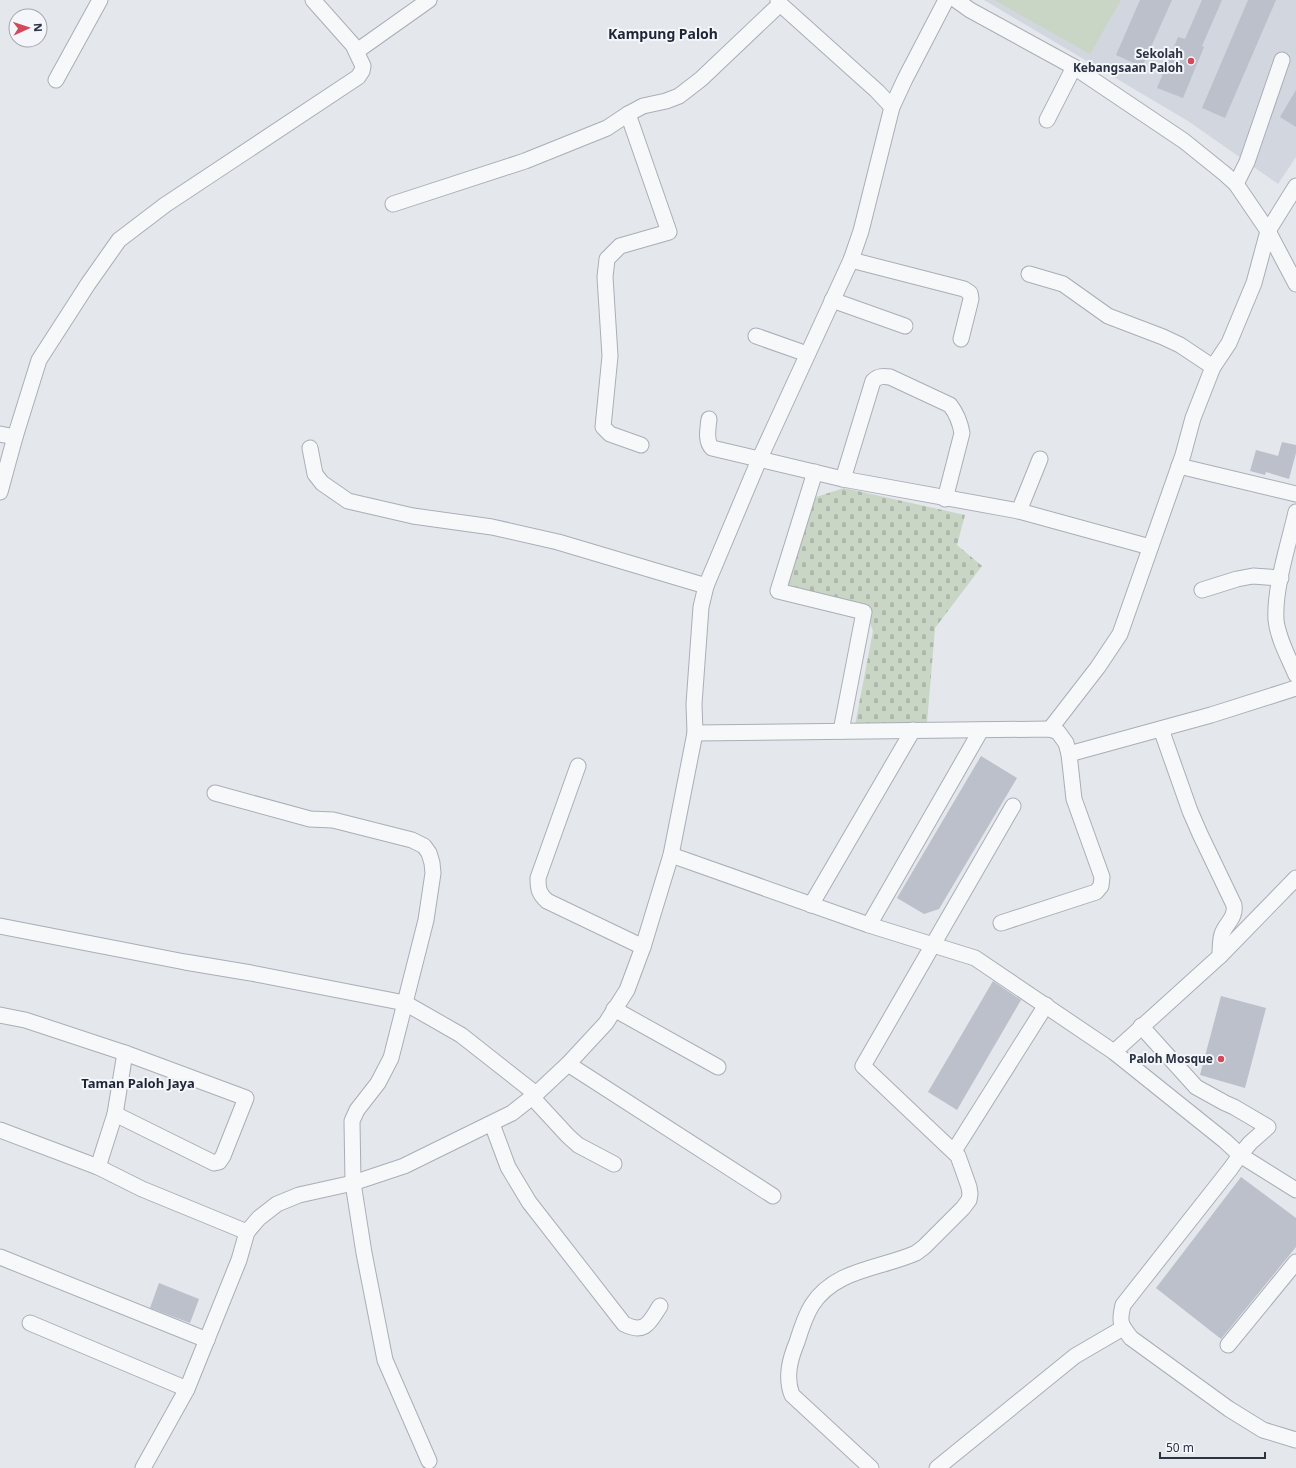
<svg xmlns="http://www.w3.org/2000/svg" width="1296" height="1468" viewBox="0 0 1296 1468" font-family="'Noto Sans',sans-serif">
<style>
.built{fill:#d2d6de}
.cemetery{fill:url(#cemetery-stones)}
.pitch{fill:#c9d6c5}
.building{fill:#bbc0ca}
.lines{fill:none;stroke-linecap:round;stroke-linejoin:round}
.minor-casing{stroke:#a9aeb7;stroke-width:17}
.minor{stroke:#f7f8fa;stroke-width:15}
.poi-dot{fill:#d1495b;stroke:#f4f6f9;stroke-width:1.5}
.labels{text-anchor:middle;stroke-width:4;stroke-linejoin:round;paint-order:stroke}
.poi-label{font-size:12px;font-weight:bold;fill:#2b3445;stroke:#f4f6f9;text-anchor:end}
.neighbourhood-label{font-size:13px;font-weight:bold;fill:#1d2536;stroke:#f4f6f9}
.quarter-label{font-size:14px;font-weight:bold;fill:#1d2536;stroke:#f4f6f9}
</style>
<defs>
<pattern id="cemetery-stones" width="16" height="16" patternUnits="userSpaceOnUse"><rect width="16" height="16" fill="#c9d6c5"/><path d="M2 7V4a2 2 0 0 1 4 0v3zM10 15v-3a2 2 0 0 1 4 0v3z" fill="#adb8ab"/></pattern>
</defs>
<rect width="100%" height="100%" fill="#e4e7ec"/>
<!-- built -->
<path class="built" d="M984 0H1296V157L1278 184 1188 121Z"/>
<!-- cemetery -->
<path class="cemetery" d="M844 488 965 515 957 545 982 566 935 628 927 723 855 725 873 631 863 603 787 589 813 498Z"/>
<!-- pitch -->
<path class="pitch" d="M994 0H1121L1090 54Z"/>
<!-- building -->
<g class="building">
<path d="M1140 0H1172L1142 67 1116 55Z"/>
<path d="M1202 0H1222L1202 46 1204 47 1183 98 1157 88 1178 37 1185 39Z"/>
<path d="M1248 0H1276L1225 118 1202 108Z"/>
<path d="M1296 90V127L1280 117Z"/>
<path d="M1282 442 1296 445V453L1289 479 1266 472 1265 475 1250 471 1256 450 1278 456Z"/>
<path d="M981 756 1017 778 939 909 924 914 897 898Z"/>
<path d="M993 981 1021 1000 957 1110 928 1092Z"/>
<path d="M1221 996 1266 1008 1245 1088 1200 1075Z"/>
<path d="M1241 1177 1296 1218V1247L1221 1339 1156 1288Z"/>
<path d="M159 1283 199 1299 190 1323 150 1308Z"/>
</g>
<g class="lines">
<!-- minor casing -->
<g class="minor-casing">
<g id="minor">
<path d="M778 0 780 4 877 91 892 107"/>
<path d="M956 0 970 10 1074 67 1184 141 1225 174 1236 184 1268 231 1296 284"/>
<path d="M357 51 429 0"/>
<path d="M56 80 100 0"/>
<path d="M628 114 669 232 620 246 607 259 605 277 610 356 603 427 610 434 641 445"/>
<path d="M1047 120 1074 67"/>
<path d="M1236 184 1247 162 1282 60"/>
<path d="M393 204 525 161 607 128 628 114 643 106 666 101 679 96 701 79 780 4"/>
<path d="M851 260 964 289 970 293 971 299 961 339"/>
<path d="M1029 274 1063 284 1108 316 1163 337 1180 345 1213 367"/>
<path d="M832 300 905 326"/>
<path d="M756 336 807 354"/>
<path d="M709 419C708 428 705 441 712 448L843 479 1019 511 1150 547"/>
<path d="M0 434 15 437"/>
<path d="M310 448 315 474 322 483 348 501 413 516 492 527 558 542 706 586"/>
<path d="M1179 466 1296 494"/>
<path d="M815 472 778 591 864 612 841 731"/>
<path d="M843 479 873 381C878 376 883 376 890 377L950 405C957 414 960 422 962 433L945 499"/>
<path d="M0 492 15 437 39 360 88 284 119 240 165 205 358 77 362 71 363 66 353 45 313 0"/>
<path d="M1019 511 1040 459"/>
<path d="M1296 512C1289 543 1274 588 1276 620 1278 639 1289 658 1296 675"/>
<path d="M1202 590 1237 579 1253 576 1281 578"/>
<path d="M1050 729 1098 667 1120 634 1183 455 1193 418 1213 367 1229 343 1254 283 1268 231 1296 186"/>
<path d="M1161 729 1190 811 1200 834 1234 905C1236 918 1226 923 1222 934 1220 940 1220 949 1220 956"/>
<path d="M695 733 1050 729 1058 732 1066 743 1069 754 1074 799 1102 877 1101 886 1096 892 1001 923"/>
<path d="M1069 754 1211 715 1296 688"/>
<path d="M578 766 538 878C538 889 539 894 547 901L643 947"/>
<path d="M215 793 310 819 333 820 412 840 424 846 429 853 432 863 433 873 426 920 391 1058 378 1083 357 1110 352 1121 353 1183 364 1253 385 1360 429 1461"/>
<path d="M671 855 869 925 975 958 1114 1052 1225 1141 1240 1155 1231 1168 1123 1305C1119 1322 1120 1324 1131 1338L1229 1409 1263 1430 1296 1440"/>
<path d="M811 905 913 730"/>
<path d="M869 925 981 730"/>
<path d="M0 926 185 962 251 973 405 1003 461 1035 536 1094"/>
<path d="M614 1009 718 1067"/>
<path d="M0 1015 25 1020 125 1053 246 1098 223 1156 219 1162 214 1163 115 1114"/>
<path d="M1141 1026 1196 1087 1225 1103 1234 1107 1268 1127 1250 1143 1240 1155 1296 1190"/>
<path d="M1114 1052 1220 956 1296 878"/>
<path d="M568 1064 773 1196"/>
<path d="M532 1097 568 1136 578 1145 614 1164"/>
<path d="M492 1124 508 1167 529 1202 624 1324C646 1335 650 1321 660 1306"/>
<path d="M0 1130 98 1167 142 1189 247 1232"/>
<path d="M954 1151 1046 1005"/>
<path d="M98 1167 115 1114 125 1053"/>
<path d="M0 1257 207 1340"/>
<path d="M30 1323 187 1389"/>
<path d="M1228 1345 1296 1262"/>
<path d="M143 1468 187 1389 239 1260 247 1232 259 1218 277 1204 299 1195 353 1183 404 1166 512 1113 536 1094 568 1064 606 1023 627 990 643 947 671 855 695 733 694 704 701 607 706 586 759 460 851 260 861 231 892 107 905 79 946 0"/>
<path d="M871 1468 792 1395C785 1377 790 1359 797 1342 801 1329 805 1316 812 1305 835 1269 880 1269 916 1253L924 1247 963 1208 969 1200 970 1194 969 1187 958 1156 863 1066 1013 806"/>
<path d="M937 1468 1075 1356 1123 1328"/>
</g>
</g>
<!-- minor -->
<use href="#minor" class="minor"/>
</g>
<!-- markers -->
<g class="poi-dot">
<circle cx="1191" cy="61" r="4"/>
<circle cx="1221" cy="1059" r="4"/>
</g>
<g class="labels">
<!-- poi labels -->
<g class="poi-label">
<text x="1183" y="58">Sekolah<tspan x="1183" dy="14">Kebangsaan Paloh</tspan></text>
<text x="1213" y="1063">Paloh Mosque</text>
</g>
<!-- neighbourhood labels -->
<g class="neighbourhood-label">
<text x="138" y="1088">Taman Paloh Jaya</text>
</g>
<!-- quarter labels -->
<g class="quarter-label">
<text x="663" y="39">Kampung Paloh</text>
</g>
</g>
<!-- north arrow -->
<g transform="translate(28 28) rotate(87)"><circle r="19" fill="#f4f6f9" stroke="#a4a8b1"/>
<path d="M0-3L7 15L0 10L-7 15Z" fill="#d1495b"/>
<text y="-6" font-size="11" font-weight="bold" text-anchor="middle" fill="#2b3445">N</text>
</g>
<!-- scale -->
<path d="M1160 1452v6h105v-6" fill="none" stroke="#2b3445" stroke-width="2"/>
<text x="1166" y="1452" font-size="12" fill="#2b3445" stroke="#f4f6f9" stroke-width="3" paint-order="stroke">50 m</text>
</svg>
